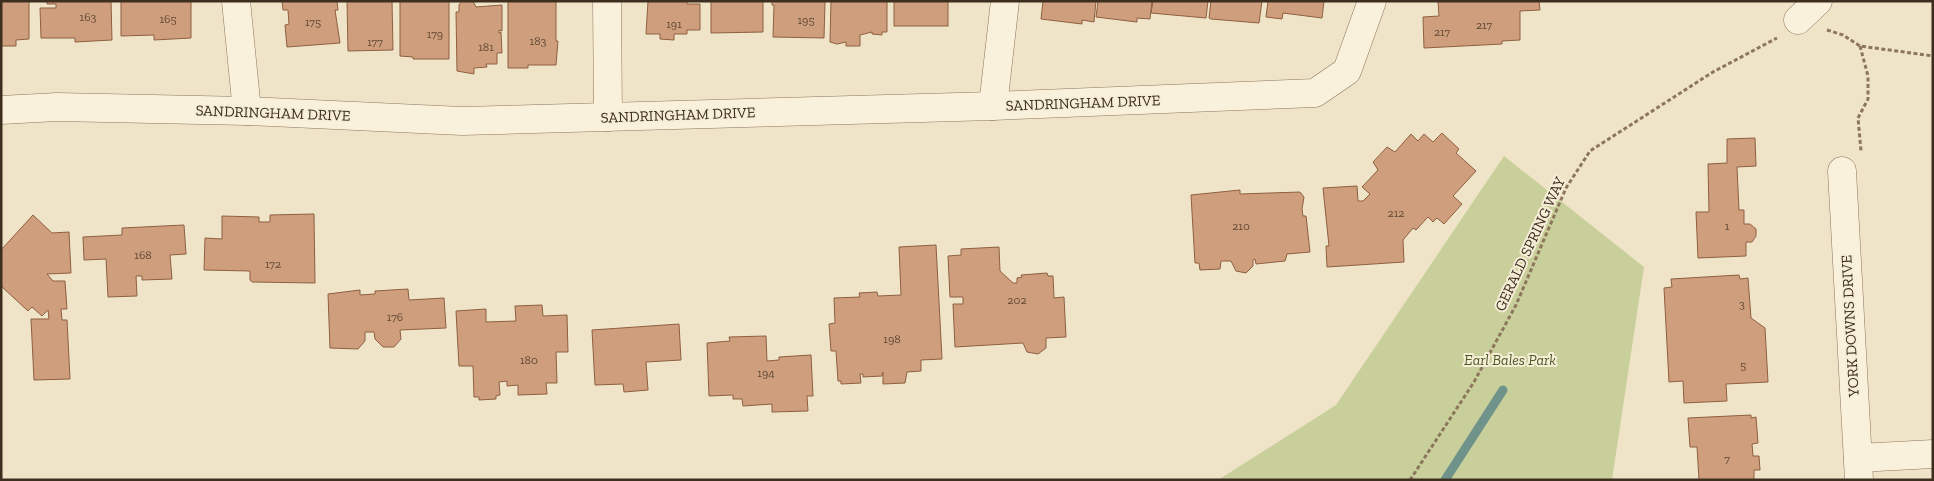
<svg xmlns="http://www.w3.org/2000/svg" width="1934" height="481" viewBox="0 0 1934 481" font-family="'Zilla Slab',serif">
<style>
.green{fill:#c9cf9b}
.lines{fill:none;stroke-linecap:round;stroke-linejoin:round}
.stream{stroke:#6f938a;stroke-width:9}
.building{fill:#cf9f7d;stroke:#8d5f41}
.minor-casing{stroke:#8d765c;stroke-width:29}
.path{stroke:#8d765c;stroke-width:3;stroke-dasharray:4 2.5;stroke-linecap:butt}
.minor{stroke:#faf1dc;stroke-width:28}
.labels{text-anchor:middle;stroke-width:4;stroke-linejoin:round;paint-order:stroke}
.number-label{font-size:12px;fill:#624a37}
.street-label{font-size:15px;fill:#3d2e20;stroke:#f7eed8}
.park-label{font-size:15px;font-style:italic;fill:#4d5a26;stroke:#f7eed8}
</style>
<rect width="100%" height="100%" fill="#f0e4c8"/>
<!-- green -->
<path class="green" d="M1504 156 1644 267 1612 480H1218L1336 405Z"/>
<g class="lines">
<!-- stream -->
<path class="stream" d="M1445 480 1503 390"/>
</g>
<!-- building -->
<g class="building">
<path d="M1 1H29V39L16 40V46H1Z"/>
<path d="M47 1H111L112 40 75 42V38H41L40 8H56V4H47Z"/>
<path d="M121 1H191V38L154 40V35L121 36Z"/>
<path d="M282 1H337L338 10H335L340 43 287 47 285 25 289 24 288 10H283Z"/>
<path d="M347 1H392L393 50 348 51Z"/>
<path d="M400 1H449V59H413V57L400 56Z"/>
<path d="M462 1H473L476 7 502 5V31L499 30V33L501 32 502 53H497V64H486L487 67 474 68V74L457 71 456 12H459V5Z"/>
<path d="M508 1H556V41H558L556 65H528V68H508Z"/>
<path d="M648 1H687V4H700V30H687V34H674V40L660 39V34H646Z"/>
<path d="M711 1H763V32L711 33Z"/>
<path d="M772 1H825L824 38 773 37 774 5H772Z"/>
<path d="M831 1H887V32H882V35L872 34V32L860 35V46H846V42L837 44 830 42Z"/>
<rect x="894" y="1" width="54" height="25"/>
<path d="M1043 1H1096L1094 22 1082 20V24L1041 19Z"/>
<path d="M1098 1H1152L1150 19 1137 18V22L1096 17Z"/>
<path d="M1153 1H1208L1206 18 1151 13Z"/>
<path d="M1211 1H1262L1259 23 1211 19 1209 18Z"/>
<path d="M1268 1H1324L1322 18 1283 13 1282 19 1266 17Z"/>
<path d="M1438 1H1539L1540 10 1520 11V40L1502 41V44L1424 48 1423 17 1439 16Z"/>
<path d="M1442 133 1459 149 1456 153 1476 171 1453 196 1462 204 1444 224 1437 218 1433 222 1428 217 1416 230 1413 228 1403 240 1404 262 1327 267 1326 246H1329L1323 188 1357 186 1358 201H1363L1370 194 1362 187 1378 170 1373 162 1387 147 1395 152 1411 134 1418 141 1424 134 1433 142Z"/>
<path d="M1755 138 1756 166 1737 167 1739 210H1744V224H1750L1756 229V236L1752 242H1746V256L1698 258 1696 212H1709L1708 164 1727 163V139Z"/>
<path d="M1240 190V194L1300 192 1304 197 1302 209 1303 216H1306L1310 252 1287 254 1285 261 1256 264 1255 259 1253 260V266L1246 273 1236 271 1231 261H1221L1220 269 1200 270 1199 263H1195L1191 195Z"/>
<path d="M314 214 315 283 252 282 250 280V271L204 270 205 238 222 239V216L259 217V222H270V215Z"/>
<path d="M33 215 52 233 69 232 71 273 47 274 53 281H65L67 309H61L62 320H67L70 379 34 380 31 319H49L48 310 42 316 32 307 28 311 1 286V250Z"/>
<path d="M184 225 186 254 170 255 172 279 142 280V276H136L137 296 108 297 106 259 84 260 83 237 122 235V228Z"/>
<path d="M936 245 942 359 921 360V371L907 372 905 383 883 384V372L882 376 863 377V374H860L861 383 841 384V381H838L836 351H831L829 324 835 323 834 298 860 297 859 293 877 292 878 296 901 295 899 247Z"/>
<path d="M999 247 1000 271 1013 283H1017V278L1022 277 1021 275 1047 273 1048 276H1053L1054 298 1064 297 1066 337 1046 338V348L1038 354 1027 352 1023 343 955 347 953 304H963V297H950L948 256 961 255V249Z"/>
<path d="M1739 275 1740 279 1748 278 1751 318 1765 328 1768 382 1726 384 1727 401 1684 403 1683 381 1669 382 1664 288 1672 287 1671 279Z"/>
<path d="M408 289 409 300 444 298 446 328 400 330 401 339 394 347H383L375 339 374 332H365V341L358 349 330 348 328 294 360 290V295L375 294V291Z"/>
<path d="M542 305 543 316 567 315 568 352H556L557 383H546L547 394 518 395V385L507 386V381L499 382 500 395 496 396V399L479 400V397H474L473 366H459L456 311 486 309V322L516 321 515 306Z"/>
<path d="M679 324 681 360 646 362 648 390 624 392 623 384 595 385 592 330Z"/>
<path d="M766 336 767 361 779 360V357L811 355 813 396H807L808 411 772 412V404L743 406 742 399H733V395L709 396 707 343 730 341 729 337Z"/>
<path d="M1751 415V418L1756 417 1758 443 1752 444 1753 456H1759L1760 470H1754V480H1699L1697 447H1690L1688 418Z"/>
</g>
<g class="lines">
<!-- minor casing -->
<g class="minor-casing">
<g id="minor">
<path d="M236 1 247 111"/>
<path d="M607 1 608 117"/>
<path d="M1798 20 1818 1"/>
<path d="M993 106 1005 1"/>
<path d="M1 110 57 107 247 111 462 121 993 106 1315 93 1347 71 1372 1"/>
<path d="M1842 171 1859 480"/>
<path d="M1858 458 1933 454"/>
</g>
</g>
<!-- path -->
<g class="path">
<path d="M1827 30 1843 35 1860 46 1933 56"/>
<path d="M1860 46 1868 76V99L1858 118 1861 151"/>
<path d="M1410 480 1474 382 1516 305 1566 188 1590 151 1713 72 1777 38"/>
</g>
<!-- minor -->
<use href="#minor" class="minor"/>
</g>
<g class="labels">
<!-- number labels -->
<g class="number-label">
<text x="88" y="21">163</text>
<text x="168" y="23">165</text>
<text x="806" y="24">195</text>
<text x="313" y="26">175</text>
<text x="674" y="28">191</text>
<text x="1484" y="29">217</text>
<text x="1442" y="36">217</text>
<text x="435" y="38">179</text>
<text x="538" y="45">183</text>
<text x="375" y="46">177</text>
<text x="486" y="51">181</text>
<text x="1396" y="217">212</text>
<text x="1241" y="230">210</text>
<text x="1727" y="230">1</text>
<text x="143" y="259">168</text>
<text x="273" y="268">172</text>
<text x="1017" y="304">202</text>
<text x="1742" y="308">3</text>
<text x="395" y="321">176</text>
<text x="892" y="343">198</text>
<text x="529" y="364">180</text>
<text x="1743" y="369">5</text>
<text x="766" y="377">194</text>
<text x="1727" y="463">7</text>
</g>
<!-- street labels -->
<g class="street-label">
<text transform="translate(1083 103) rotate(-2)" y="5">SANDRINGHAM DRIVE</text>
<text transform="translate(273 113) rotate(2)" y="5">SANDRINGHAM DRIVE</text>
<text transform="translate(678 115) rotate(-2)" y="5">SANDRINGHAM DRIVE</text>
<text transform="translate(1530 244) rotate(-65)" y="5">GERALD SPRING WAY</text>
<text transform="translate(1850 326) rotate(-93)" y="5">YORK DOWNS DRIVE</text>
</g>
<!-- park labels -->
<g class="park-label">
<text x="1510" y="365">Earl Bales Park</text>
</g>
</g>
<!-- border -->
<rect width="1934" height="481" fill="none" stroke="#3d2e20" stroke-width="5"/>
</svg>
